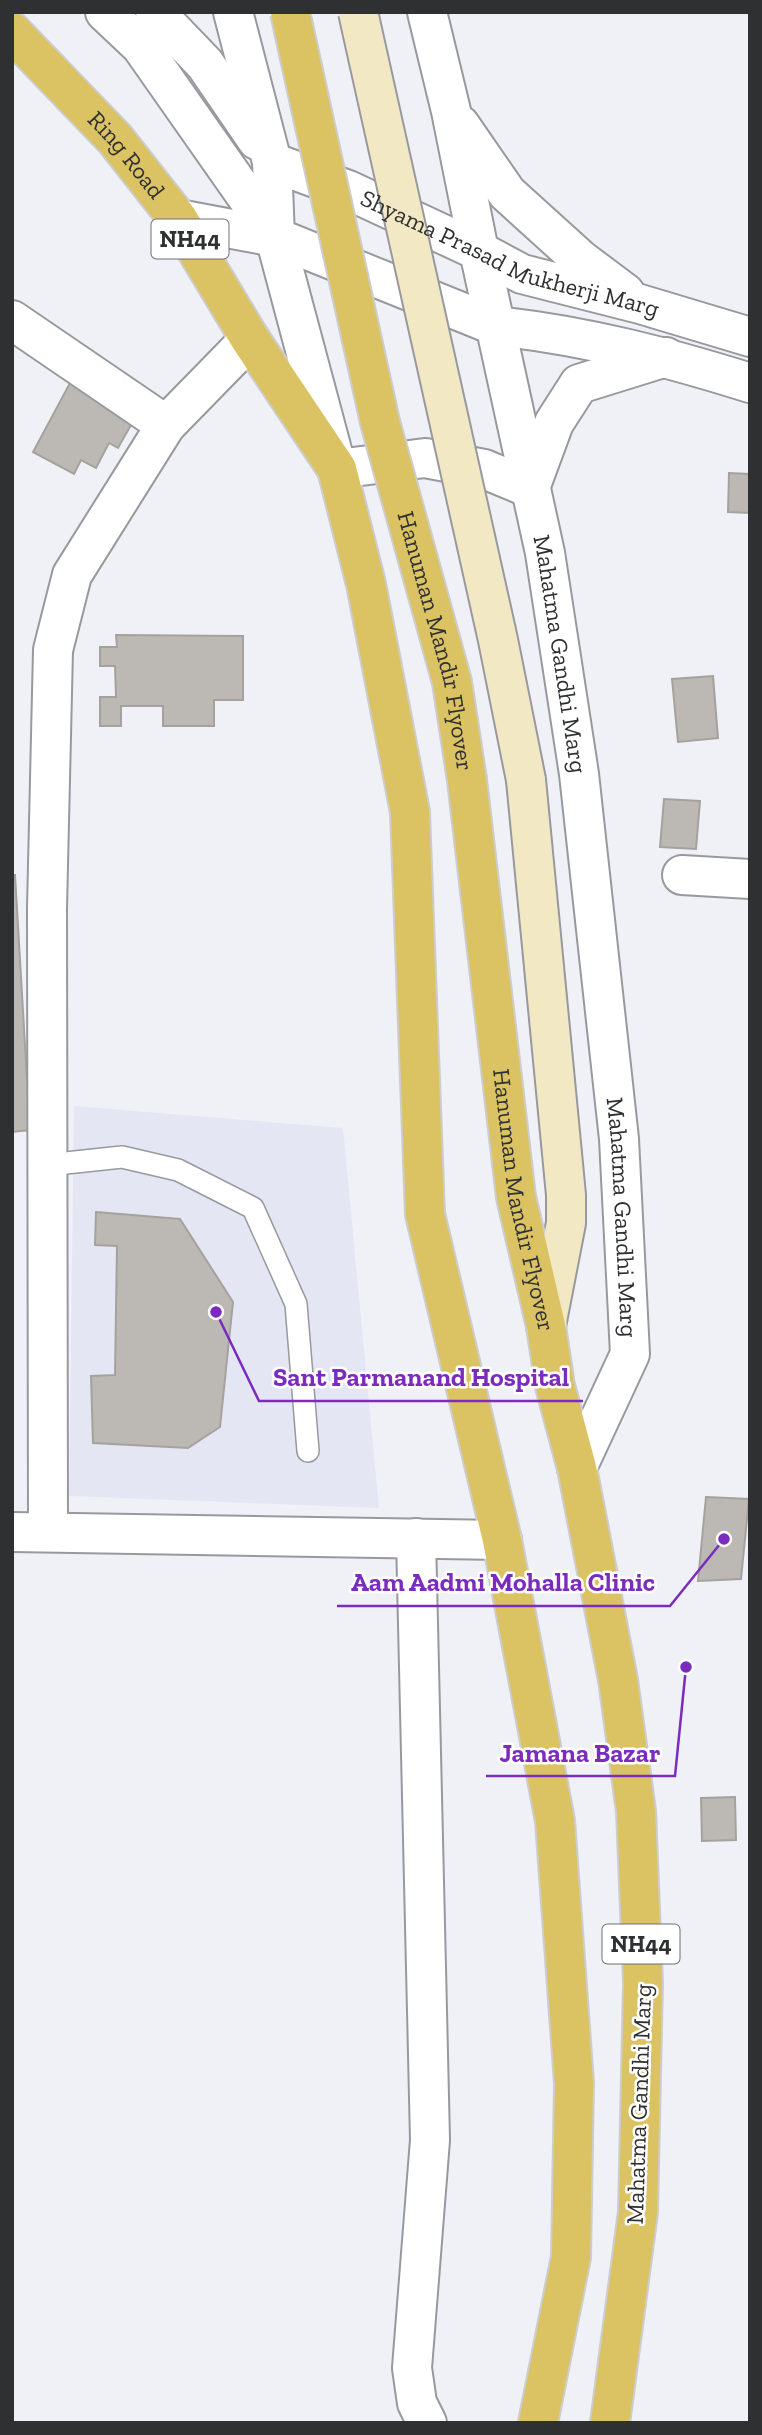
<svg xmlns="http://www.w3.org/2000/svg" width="762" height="2435" viewBox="0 0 762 2435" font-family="'Zilla Slab',serif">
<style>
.built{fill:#e4e6f3}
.building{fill:#bcb8b4;stroke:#a5a29e;stroke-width:2}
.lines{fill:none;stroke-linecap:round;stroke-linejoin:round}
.service-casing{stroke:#98999e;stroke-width:24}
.minor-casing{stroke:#98999e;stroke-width:42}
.tertiary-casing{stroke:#98999e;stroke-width:42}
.secondary-casing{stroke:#98999e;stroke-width:42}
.trunk-casing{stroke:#cdcdce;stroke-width:42}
.service{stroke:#fff;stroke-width:21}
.minor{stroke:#fff;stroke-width:38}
.tertiary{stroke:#fff;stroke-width:38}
.secondary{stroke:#f2e8c4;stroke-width:38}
.trunk{stroke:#dbc262;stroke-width:38}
.secondary-bridge-casing{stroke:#98999e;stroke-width:42;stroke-linecap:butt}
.trunk-bridge-casing{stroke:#cdcdce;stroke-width:42;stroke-linecap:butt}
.secondary-bridge{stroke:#f2e8c4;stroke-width:38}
.trunk-bridge{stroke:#dbc262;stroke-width:38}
.labels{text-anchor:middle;stroke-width:5;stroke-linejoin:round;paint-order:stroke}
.shield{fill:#fff;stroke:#6d6e70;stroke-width:2}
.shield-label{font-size:23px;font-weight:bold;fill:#2f3032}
.street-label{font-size:24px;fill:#2f3032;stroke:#fff}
.leader{fill:none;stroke:#7b2cbf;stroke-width:2.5}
.callout-dot{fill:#7b2cbf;stroke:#fff;stroke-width:2.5}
.callout-label{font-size:26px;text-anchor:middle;font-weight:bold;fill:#7b2cbf;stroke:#fff;stroke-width:5;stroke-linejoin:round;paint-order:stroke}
</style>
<rect width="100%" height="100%" fill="#f0f1f7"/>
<!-- built -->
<path class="built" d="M74 1106 343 1128 379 1508 69 1496Z"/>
<!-- building -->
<g class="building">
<path d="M70 383 135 418 118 448 109 443 96 468 81 460 74 474 33 452Z"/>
<path d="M729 473 750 474V513L728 512Z"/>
<path d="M116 635 243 636V700H214V726H163V706H121V726H100V697H116L115 666H100V647H117Z"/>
<path d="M713 676 718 738 678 742 672 679Z"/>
<path d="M664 799 700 801 696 849 660 847Z"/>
<path d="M12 875H15L30 1130 12 1132Z"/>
<path d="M96 1212 180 1219 233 1302 220 1427 188 1448 93 1443 91 1376 115 1375 117 1246 95 1245Z"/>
<path d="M706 1497 749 1499 741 1579 698 1581Z"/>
<path d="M735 1797 736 1840 702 1841 701 1798Z"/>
</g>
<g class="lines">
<!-- service casing -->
<g class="service-casing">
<path id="service" d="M47 1165 122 1157 178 1170 253 1208 296 1304 308 1451"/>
</g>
<!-- minor casing -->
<g class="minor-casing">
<g id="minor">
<path d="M12 320 166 425"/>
<path d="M682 875 750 879"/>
<path d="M12 1532 502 1540"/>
<path d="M48 1532 47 908 53 650 72 575 166 425 250 339"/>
<path d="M416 1538 430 2140 412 2368 417 2403 427 2423"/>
</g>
</g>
<!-- tertiary casing -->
<g class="tertiary-casing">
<g id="tertiary">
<path d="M105 12 141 46 275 237"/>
<path d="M155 12 205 64 257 140"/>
<path d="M233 12 272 162 275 237 337 469 425 458 484 469 530 488 554 423 579 384 666 357"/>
<path id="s1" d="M427 12 451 111 479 251 545 553 579 774 619 1139 630 1354 577 1468"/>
<path d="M460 125 507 193 581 260 625 293"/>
<path id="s2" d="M272 162 348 190 479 251 522 274 640 304 750 337"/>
<path d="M178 219 275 237 496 326C583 335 667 357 750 383"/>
</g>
</g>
<!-- secondary casing -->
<g class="secondary-casing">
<path id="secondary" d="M526 780 566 1195V1223L546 1326"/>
</g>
<!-- trunk casing -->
<g class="trunk-casing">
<g id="trunk">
<path id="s3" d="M12 32 115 139 178 219 250 339 337 469 366 584 410 812 425 1214 502 1540 555 1821 574 2083 571 2257 538 2423"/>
<path id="s4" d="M467 780 516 1197 546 1326 555 1386 577 1468 618 1680 636 1811 643 1983 638 2212 610 2423"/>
</g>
</g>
<!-- service -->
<use href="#service" class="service"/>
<!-- minor -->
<use href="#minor" class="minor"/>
<!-- tertiary -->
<use href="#tertiary" class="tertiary"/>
<!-- secondary -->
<use href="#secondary" class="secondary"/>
<!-- trunk -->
<use href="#trunk" class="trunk"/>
<!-- secondary-bridge casing -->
<g class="secondary-bridge-casing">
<path id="secondary-bridge" d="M358 12 498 640 526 780"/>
</g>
<!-- trunk-bridge casing -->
<g class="trunk-bridge-casing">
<g id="trunk-bridge">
<path id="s5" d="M290 12 380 422 452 682 467 780"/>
</g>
</g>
<!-- secondary-bridge -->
<use href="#secondary-bridge" class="secondary-bridge"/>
<!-- trunk-bridge -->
<use href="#trunk-bridge" class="trunk-bridge"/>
</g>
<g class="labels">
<!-- shield labels -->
<g class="shield">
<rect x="151.5" y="219.5" width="77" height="39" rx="5"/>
<rect x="602.5" y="1924.5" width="77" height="39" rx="5"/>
</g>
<g class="shield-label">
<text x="190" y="247">NH44</text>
<text x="641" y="1952">NH44</text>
</g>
<!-- street labels -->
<g class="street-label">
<text dy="8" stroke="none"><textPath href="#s3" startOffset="168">Ring Road</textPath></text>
<text dy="8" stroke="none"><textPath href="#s2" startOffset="256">Shyama Prasad Mukherji Marg</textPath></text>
<text dy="8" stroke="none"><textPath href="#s5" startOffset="646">Hanuman Mandir Flyover</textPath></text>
<text dy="8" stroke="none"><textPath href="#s1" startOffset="656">Mahatma Gandhi Marg</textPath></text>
<text dy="8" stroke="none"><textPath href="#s4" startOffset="424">Hanuman Mandir Flyover</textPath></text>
<text dy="8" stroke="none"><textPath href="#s1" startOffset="1223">Mahatma Gandhi Marg</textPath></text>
<text transform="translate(639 2104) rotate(-88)" y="8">Mahatma Gandhi Marg</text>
</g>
</g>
<!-- callouts -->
<path class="leader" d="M216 1312L259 1401H583M724 1539L670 1606H337M686 1667L675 1776H486"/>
<g class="callout-dot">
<circle cx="216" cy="1312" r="7"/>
<circle cx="724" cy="1539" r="7"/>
<circle cx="686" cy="1667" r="7"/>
</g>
<g class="callout-label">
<text x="421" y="1386">Sant Parmanand Hospital</text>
<text x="503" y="1591">Aam Aadmi Mohalla Clinic</text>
<text x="580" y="1762">Jamana Bazar</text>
</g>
<!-- border -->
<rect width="762" height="2435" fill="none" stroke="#2f3032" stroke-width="28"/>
</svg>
